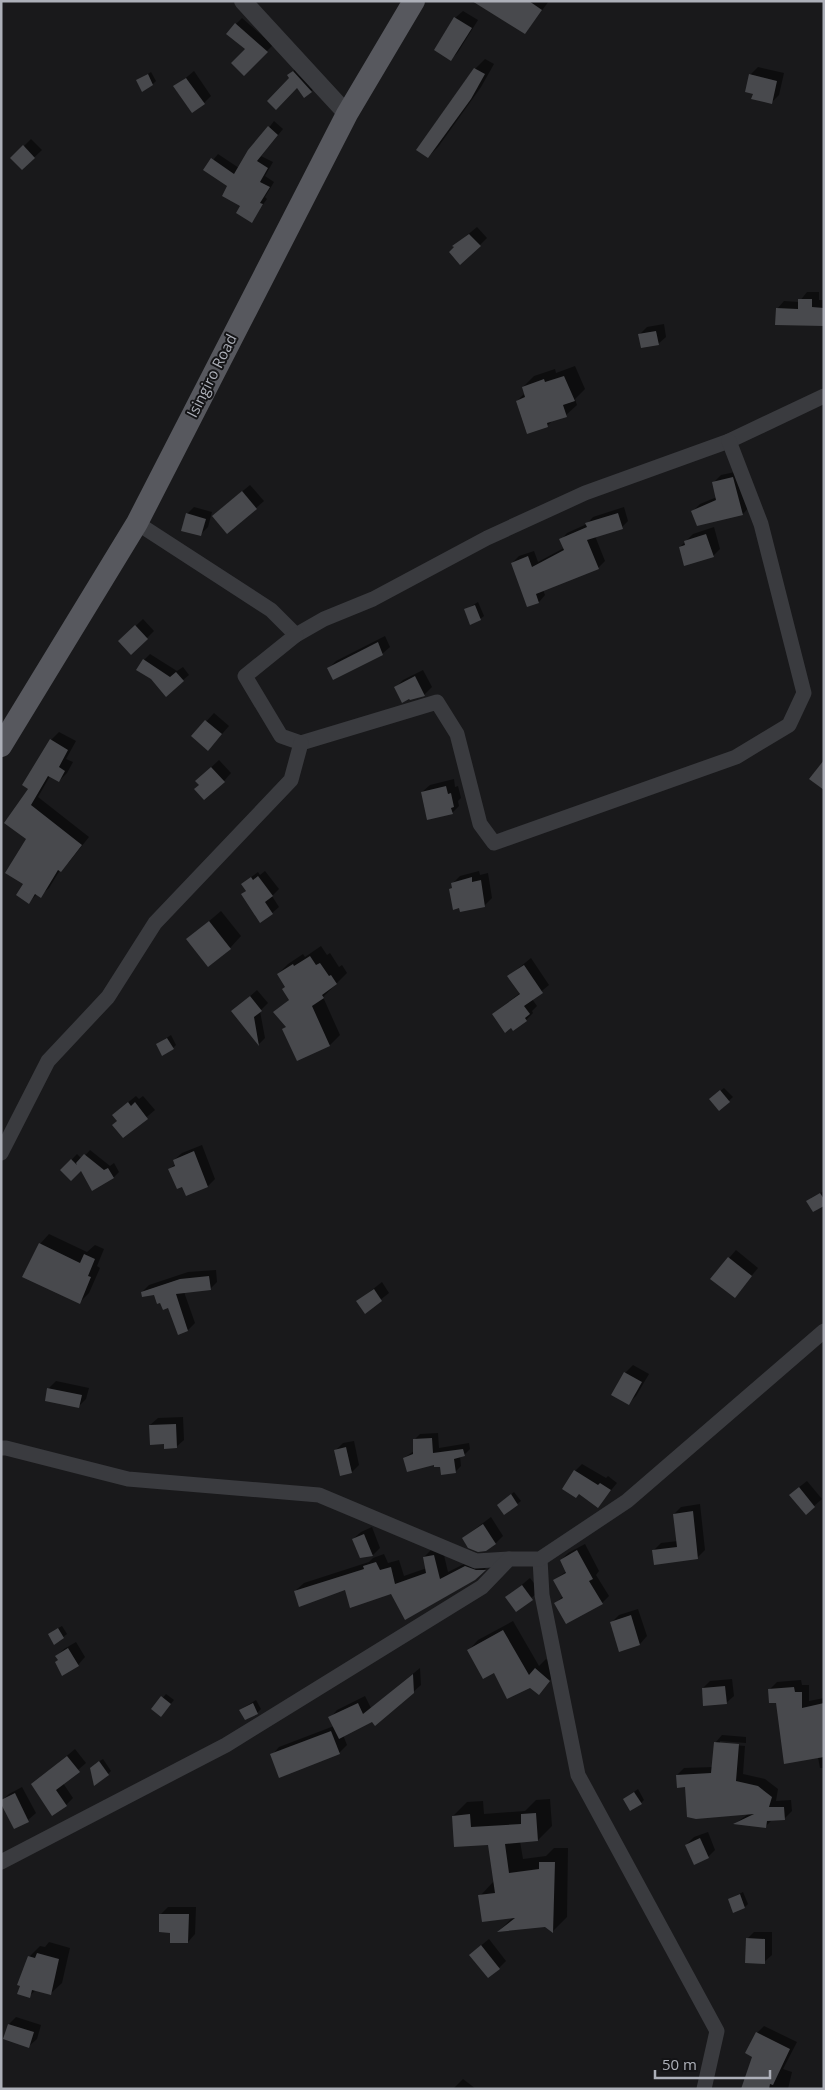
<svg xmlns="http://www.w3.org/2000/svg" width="825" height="2090" viewBox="0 0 825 2090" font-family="'Open Sans',sans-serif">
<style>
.shadow{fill:#0007}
.building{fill:#48494d}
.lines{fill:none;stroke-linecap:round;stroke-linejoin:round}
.minor{stroke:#3a3b3f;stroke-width:15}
.tertiary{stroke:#3a3b3f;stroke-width:18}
.primary{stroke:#57585e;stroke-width:22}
.labels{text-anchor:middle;stroke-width:4;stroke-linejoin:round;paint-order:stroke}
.street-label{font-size:15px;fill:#adb0b9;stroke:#141416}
</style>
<rect width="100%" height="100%" fill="#19191b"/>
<!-- shadow -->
<g class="shadow">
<path d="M485 1H549L525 33Z"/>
<path d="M463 11 478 20 458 52 451 60 455 18Z"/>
<path d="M242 18 273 45 244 74 246 49 236 24Z"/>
<path d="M485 59 494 64 481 87 438 147 428 157 475 69Z"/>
<path d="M758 67 784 73 779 95 772 102 754 93 750 75Z"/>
<path d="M297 68 315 88 305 96 291 78 292 72Z"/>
<path d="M194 71 211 96 204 103 175 87Z"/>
<path d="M151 72 156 81 153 84 137 81Z"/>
<path d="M274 121 283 129 261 156 273 162 265 176 274 182 265 197 267 199 251 221 229 186 205 170 218 154 239 168Z"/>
<path d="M31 139 42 150 22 169 19 151Z"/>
<path d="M477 227 487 238 480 245 456 247 454 246Z"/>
<path d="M807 292H819V300H824V325L777 309 784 301 799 302Z"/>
<path d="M664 324 666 337 658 344 640 334 647 327Z"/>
<path d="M575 366 585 389 575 399 577 405 566 415 554 419 547 426 517 401 525 393 523 387 534 376 555 369 556 373Z"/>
<path d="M740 471 750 506 743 514 698 525 692 512 700 504 717 497 713 483 721 475Z"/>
<path d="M250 485 264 501 256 508 221 509Z"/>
<path d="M194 507 212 512 208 527 200 535 187 514Z"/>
<path d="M624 507 628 521 622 527 595 536 605 561 598 568 543 590 545 595 539 602 528 606 512 563 519 556 534 551 538 562 564 548 561 540 567 533 587 524 593 517Z"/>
<path d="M714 527 720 549 713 556 680 547 693 534Z"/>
<path d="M478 602 484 616 480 619 465 610Z"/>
<path d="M143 619 154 631 131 654 127 634Z"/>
<path d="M385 636 390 647 382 654 329 668 336 661Z"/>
<path d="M150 654 177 671 183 667 189 675 183 680 152 678 144 660Z"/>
<path d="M423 670 432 687 424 695 410 699 395 688 403 680Z"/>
<path d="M214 713 229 726 215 742 193 736Z"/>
<path d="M59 732 76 741 66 759 73 762 67 773 59 781 50 776 38 797 89 837 69 862 60 870 49 888 40 896 37 894 29 902 25 883 30 789 51 740Z"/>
<path d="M219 760 231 773 224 781 200 785 204 774Z"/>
<path d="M454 779 455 787 458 786 461 798 458 801 459 806 452 813 422 792 430 785Z"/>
<path d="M265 871 279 889 272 896 279 907 272 913 242 894 247 890 242 884 258 872 260 875Z"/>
<path d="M479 871 480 875 488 873 492 898 484 906 450 890 453 887 452 884 460 876Z"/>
<path d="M221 911 241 936 230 948 188 939Z"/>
<path d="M321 946 327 955 330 953 339 967 342 965 347 973 323 997 340 1035 330 1045 287 1026 275 1013 290 999 286 986 278 974 288 964 303 954 305 957Z"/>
<path d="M531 958 549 985 532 999 537 1006 532 1011 533 1013 526 1020 493 1014 520 993 509 976Z"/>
<path d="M257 990 268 1003 260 1011 265 1038 259 1044 233 1011Z"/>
<path d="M171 1035 176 1045 173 1048 157 1044Z"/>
<path d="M724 1088 733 1097 719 1109 714 1096Z"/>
<path d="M136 1096 139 1099 143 1096 155 1110 124 1136 118 1121 121 1108Z"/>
<path d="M202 1145 215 1179 208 1186 183 1185 170 1169 175 1164 174 1160 182 1153Z"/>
<path d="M90 1150 110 1166 114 1163 119 1172 114 1177 92 1189 81 1169 62 1170 77 1154 82 1159Z"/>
<path d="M824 1191V1204L811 1198Z"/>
<path d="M49 1234 87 1252 95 1245 104 1249 97 1266 100 1268 89 1293 80 1302 40 1244Z"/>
<path d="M736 1250 758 1268 735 1296 712 1278Z"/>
<path d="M216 1270 217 1282 210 1289 184 1292 195 1323 188 1330 169 1306 155 1294 142 1292 149 1285 188 1272Z"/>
<path d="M382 1282 389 1293 365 1312 358 1301Z"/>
<path d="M633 1365 649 1374 636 1396 629 1403 613 1394 625 1373Z"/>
<path d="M56 1381 89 1388 86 1399 79 1406 48 1389Z"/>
<path d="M183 1417 184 1440 176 1447 150 1425 158 1418Z"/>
<path d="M438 1433 439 1448 469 1443 470 1449 464 1455 460 1456 461 1466 455 1472 435 1463 404 1458 414 1451V1440L420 1434Z"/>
<path d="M354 1441 359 1465 352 1472 335 1451 343 1443Z"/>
<path d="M582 1464 606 1478 608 1476 617 1483 598 1506 575 1471Z"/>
<path d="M807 1481 822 1499 806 1513 798 1488Z"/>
<path d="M514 1492 521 1501 517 1504 498 1505Z"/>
<path d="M700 1504 705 1550 697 1558 653 1551 661 1543 678 1541 674 1514 681 1507Z"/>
<path d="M491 1517 503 1536 496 1543 486 1550 463 1538Z"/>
<path d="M372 1527 380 1548 373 1555 361 1557 353 1539 361 1532Z"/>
<path d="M585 1544 599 1571 596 1575 609 1596 602 1603H556L563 1596 554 1580 567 1571 561 1560 568 1553Z"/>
<path d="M442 1547 448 1572 474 1559 492 1562 475 1579 391 1593 346 1588 295 1591 304 1583 369 1562 373 1558 384 1554 388 1563 399 1560 404 1576 427 1568 424 1557 432 1549Z"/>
<path d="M530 1578 540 1591 516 1610 507 1597Z"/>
<path d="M638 1609 647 1636 640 1644 612 1622 619 1615Z"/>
<path d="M513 1621 539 1666 546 1659 559 1670 539 1693 531 1686 495 1671 468 1651 478 1640Z"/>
<path d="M62 1626 67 1634 55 1643 53 1631Z"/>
<path d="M76 1642 85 1657 78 1665 59 1660 57 1656 64 1649Z"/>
<path d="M420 1668 421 1685 413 1692 372 1720 343 1735 347 1745 339 1753 272 1755 279 1747 334 1726 330 1718 337 1710 365 1696 371 1708Z"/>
<path d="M732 1679 734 1696 726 1703 703 1688 710 1681Z"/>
<path d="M801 1680 802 1685H809V1701L824 1698V1768H820L818 1757 770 1689 777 1682Z"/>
<path d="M166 1694 174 1700 164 1712 153 1709Z"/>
<path d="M256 1700 261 1709 257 1713 240 1710Z"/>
<path d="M722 1735 746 1737V1743L720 1741V1744L745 1746 743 1774 765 1779 778 1789 776 1801 791 1800 792 1811 784 1819H773L765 1827 736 1823 748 1814 686 1786 677 1775 684 1768 713 1767 715 1743Z"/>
<path d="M75 1749 86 1763 63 1783 73 1798 66 1805 32 1785Z"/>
<path d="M103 1759 111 1771 108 1774 95 1764Z"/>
<path d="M22 1787 36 1813 28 1820 1 1801 9 1794Z"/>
<path d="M638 1789 644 1800 641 1803 624 1799Z"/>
<path d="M550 1799 552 1826 538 1840 520 1841 523 1859 546 1856 554 1848H568L567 1917 553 1931 545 1926 500 1930 514 1916 480 1896 494 1881 489 1844 453 1816 467 1802 483 1801 484 1814 525 1811 536 1800Z"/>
<path d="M708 1832 715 1850 708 1857 686 1845 694 1837Z"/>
<path d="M743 1892 748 1904 745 1907 729 1899Z"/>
<path d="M168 1907H196L195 1934 188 1942 171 1931 161 1914Z"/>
<path d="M754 1932H772V1955L764 1962 747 1939Z"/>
<path d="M489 1939 506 1961 499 1968 478 1948Z"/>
<path d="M49 1942 70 1948 62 1983 50 1994 36 1990 29 1996V1957L40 1946 45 1947Z"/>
<path d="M16 2017 41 2025 37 2039 29 2046 9 2024Z"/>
<path d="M764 2026 797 2042 783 2069 792 2072 788 2089H746L757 2033Z"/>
<path d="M463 2079 476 2089H453Z"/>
</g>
<!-- building -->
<g class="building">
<path d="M472 1H529L542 10 525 34Z"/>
<path d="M454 17 472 28 451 61 434 50Z"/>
<path d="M235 23 268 52 244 76 231 63 245 49 226 34Z"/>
<path d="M474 68 485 74 471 99 428 158 416 150Z"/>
<path d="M293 71 312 92 304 98 297 88 276 110 267 101 289 78 287 75Z"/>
<path d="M148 74 153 85 142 92 136 80Z"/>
<path d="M749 74 777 81 772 104 751 99 753 94 745 92Z"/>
<path d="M186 78 205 104 192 113 173 86Z"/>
<path d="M268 126 278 135 257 161 268 168 260 182 270 187 260 203 263 204 252 223 236 213 240 206 222 196 227 186 203 170 211 158 234 174 248 150Z"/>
<path d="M23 145 35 158 22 170 10 158Z"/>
<path d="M469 234 481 246 460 265 449 252 454 247 452 246Z"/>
<path d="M798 299H812V307L824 308V326L775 325 776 308 798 309Z"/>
<path d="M656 331 659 345 641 348 638 334Z"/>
<path d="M564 376 575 401 563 405 567 417 547 423 548 427 527 434 516 401 525 397 522 387 544 379 545 382Z"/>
<path d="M733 477 743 515 697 526 691 511 716 500 712 482Z"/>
<path d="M242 491 257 509 227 534 212 516Z"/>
<path d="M186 513 206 519 201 536 181 531Z"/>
<path d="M618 513 623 529 587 540 599 569 536 594 539 603 527 607 511 563 528 556 532 567 564 550 559 539 587 527 585 523Z"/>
<path d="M706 534 714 557 684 566 679 547 685 545 684 541Z"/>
<path d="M475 605 481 620 470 625 464 609Z"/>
<path d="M135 625 148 639 131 655 118 641Z"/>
<path d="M378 642 383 655 333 680 327 668Z"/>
<path d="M143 659 170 677 176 672 184 681 166 697 151 679 136 670Z"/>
<path d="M415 676 425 696 410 700 409 699 402 703 394 687Z"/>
<path d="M205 720 222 734 208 751 191 736Z"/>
<path d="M50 739 68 750 59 767 65 771 59 782 48 776 31 805 82 845 61 872 58 870 41 898 35 894 29 904 16 895 23 884 5 873 26 839 4 823 28 789 22 785Z"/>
<path d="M824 760V790L809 779Z"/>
<path d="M211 767 225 782 204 800 194 789 199 785 195 781Z"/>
<path d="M446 786 448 794 451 793 454 807 451 808 453 814 427 820 421 792Z"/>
<path d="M258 876 273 896 265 902 273 914 260 923 241 894 246 891 241 884 251 877 253 880Z"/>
<path d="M472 877V882L481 880 485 907 460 912 459 908 453 910 449 889 452 888 451 883Z"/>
<path d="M209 921 231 949 208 967 186 939Z"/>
<path d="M310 956 316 965 320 963 329 976 331 975 337 984 322 995 324 998 312 1006 330 1046 297 1061 282 1029 286 1027 273 1012 289 1000 282 989 285 987 277 974 293 964 294 966Z"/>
<path d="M524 965 543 993 524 1006 530 1014 525 1018 527 1021 513 1031 511 1028 505 1033 492 1014 520 994 507 976Z"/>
<path d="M250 996 262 1011 254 1017 259 1046 231 1011Z"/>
<path d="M167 1038 174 1049 162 1056 156 1044Z"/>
<path d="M720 1090 730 1102 719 1111 709 1099Z"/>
<path d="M128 1102 131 1106 135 1102 148 1119 123 1138 112 1125 117 1121 112 1115Z"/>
<path d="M194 1151 208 1187 186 1196 182 1187 177 1189 168 1169 175 1166 173 1160Z"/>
<path d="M84 1154 104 1170 108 1168 114 1178 92 1191 81 1171 71 1181 60 1170 71 1159 77 1165 76 1163Z"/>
<path d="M820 1193 824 1199V1206L813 1212 806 1201Z"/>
<path d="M39 1243 80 1263 84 1254 95 1259 88 1276 91 1277 80 1304 22 1277Z"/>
<path d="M728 1257 752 1276 735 1298 710 1279Z"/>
<path d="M209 1276 211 1290 176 1294 188 1331 178 1335 168 1308 163 1310 160 1303 157 1304 154 1295 142 1297 141 1292 180 1279Z"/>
<path d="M374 1289 382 1301 365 1314 356 1301Z"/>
<path d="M624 1372 642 1382 629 1405 611 1395Z"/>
<path d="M47 1388 82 1395 79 1408 45 1401Z"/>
<path d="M176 1424 177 1448 164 1449V1444L150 1445 149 1425Z"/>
<path d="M432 1438 433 1453 463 1449 465 1456 454 1459 456 1473 441 1475 440 1467H434V1465L407 1472 403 1458 413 1454V1439Z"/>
<path d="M346 1447 352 1473 340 1476 334 1450Z"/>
<path d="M574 1470 598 1485 600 1483 611 1490 598 1508 579 1494 576 1498 562 1489Z"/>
<path d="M799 1487 815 1507 806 1515 789 1495Z"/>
<path d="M511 1494 518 1505 504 1515 497 1505Z"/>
<path d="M693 1511 698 1559 654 1565 652 1550 677 1547 673 1514Z"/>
<path d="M483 1524 496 1544 486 1551 478 1552 468 1548 462 1538Z"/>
<path d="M364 1534 373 1556 360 1558 352 1539Z"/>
<path d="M577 1550 593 1579 589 1581 603 1604 566 1624 554 1603 563 1598 553 1580 566 1573 560 1560Z"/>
<path d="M434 1555 440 1579 465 1566 476 1570H486L475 1580 405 1620 391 1594 350 1608 345 1590 299 1607 294 1591 364 1569 363 1566 376 1562 380 1570 391 1567 395 1584 426 1573 423 1557Z"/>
<path d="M522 1585 533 1600 516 1612 505 1597Z"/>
<path d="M631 1615 640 1645 619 1652 610 1622Z"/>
<path d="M58 1628 64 1638 54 1645 48 1634Z"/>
<path d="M503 1630 529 1675 535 1668 550 1681 539 1695 530 1688 507 1699 494 1673 483 1679 467 1650Z"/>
<path d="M68 1648 79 1666 62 1676 55 1662 58 1660 55 1656Z"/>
<path d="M413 1674 414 1693 375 1726 372 1722 339 1739 328 1717 358 1703 363 1714Z"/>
<path d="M725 1686 727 1704 703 1706 702 1688Z"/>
<path d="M794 1687 795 1692H802V1708L824 1703V1757L784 1764 776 1703H769L768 1689Z"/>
<path d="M161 1696 171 1704 161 1717 151 1709Z"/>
<path d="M253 1703 258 1714 245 1720 239 1710Z"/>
<path d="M331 1731 340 1754 279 1778 270 1754Z"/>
<path d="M714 1742 739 1744 736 1781 758 1786 772 1797 769 1807H784L785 1820 767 1821 766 1828 733 1824 754 1814 696 1819 687 1817 685 1787 677 1788 676 1775 711 1773Z"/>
<path d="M67 1756 80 1772 56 1790 67 1806 52 1816 31 1784Z"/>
<path d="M99 1761 109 1775 94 1786 90 1768Z"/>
<path d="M634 1792 642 1804 630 1811 623 1799Z"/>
<path d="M15 1793 29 1822 14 1829 1 1804V1800Z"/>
<path d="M536 1813 538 1841 505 1844 509 1873 539 1869V1862H555L553 1933 545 1927 497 1932 515 1918 482 1922 478 1895 495 1893 488 1845 454 1847 452 1816 470 1814 471 1827 521 1824V1814Z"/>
<path d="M700 1838 709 1858 694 1865 685 1845Z"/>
<path d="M740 1894 745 1908 733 1913 728 1899Z"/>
<path d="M159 1914H189L188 1943H170V1933L159 1932Z"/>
<path d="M746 1938 765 1939V1964L745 1963Z"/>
<path d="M481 1945 500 1969 488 1978 469 1955Z"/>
<path d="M37 1953 59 1959 51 1995 32 1990 30 1998 17 1994 20 1986 17 1985 28 1956 35 1958Z"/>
<path d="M8 2024 34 2032 29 2048 3 2039Z"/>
<path d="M756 2032 790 2049 773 2085 770 2084 769 2089H741L752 2057 745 2053Z"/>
</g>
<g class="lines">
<!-- minor -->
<g class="minor">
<path d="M137 523 271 610 296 635 324 619 373 599 487 538 585 493 729 441 824 396"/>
<path d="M296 635 245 676 281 736 301 743 437 702 457 734 480 824 494 843 736 757 789 725 804 693 761 524 729 441"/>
<path d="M1 1153 48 1061 108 997 155 923 291 780 301 743"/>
<path d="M1 1448H6L128 1479 319 1495 476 1561 509 1559"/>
<path d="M540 1559 542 1595 578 1775 717 2031 704 2089"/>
<path d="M1 1862 226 1745 482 1587 509 1559H540L627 1501 824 1331"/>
</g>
<!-- tertiary -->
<path class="tertiary" d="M243 1 347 114"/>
<!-- primary -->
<path class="primary" d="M1 746 137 523 347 114 414 1"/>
</g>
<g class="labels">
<!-- street labels -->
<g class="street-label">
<text transform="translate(212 376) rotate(-63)" y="5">Isingiro Road</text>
</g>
</g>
<!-- border -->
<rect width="825" height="2090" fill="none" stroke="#adb0b9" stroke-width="5"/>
<!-- scale -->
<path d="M655 2070v8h115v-8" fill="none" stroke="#adb0b9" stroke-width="2.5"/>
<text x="662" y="2070" font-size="15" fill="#adb0b9" stroke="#141416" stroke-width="4" paint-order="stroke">50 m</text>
</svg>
